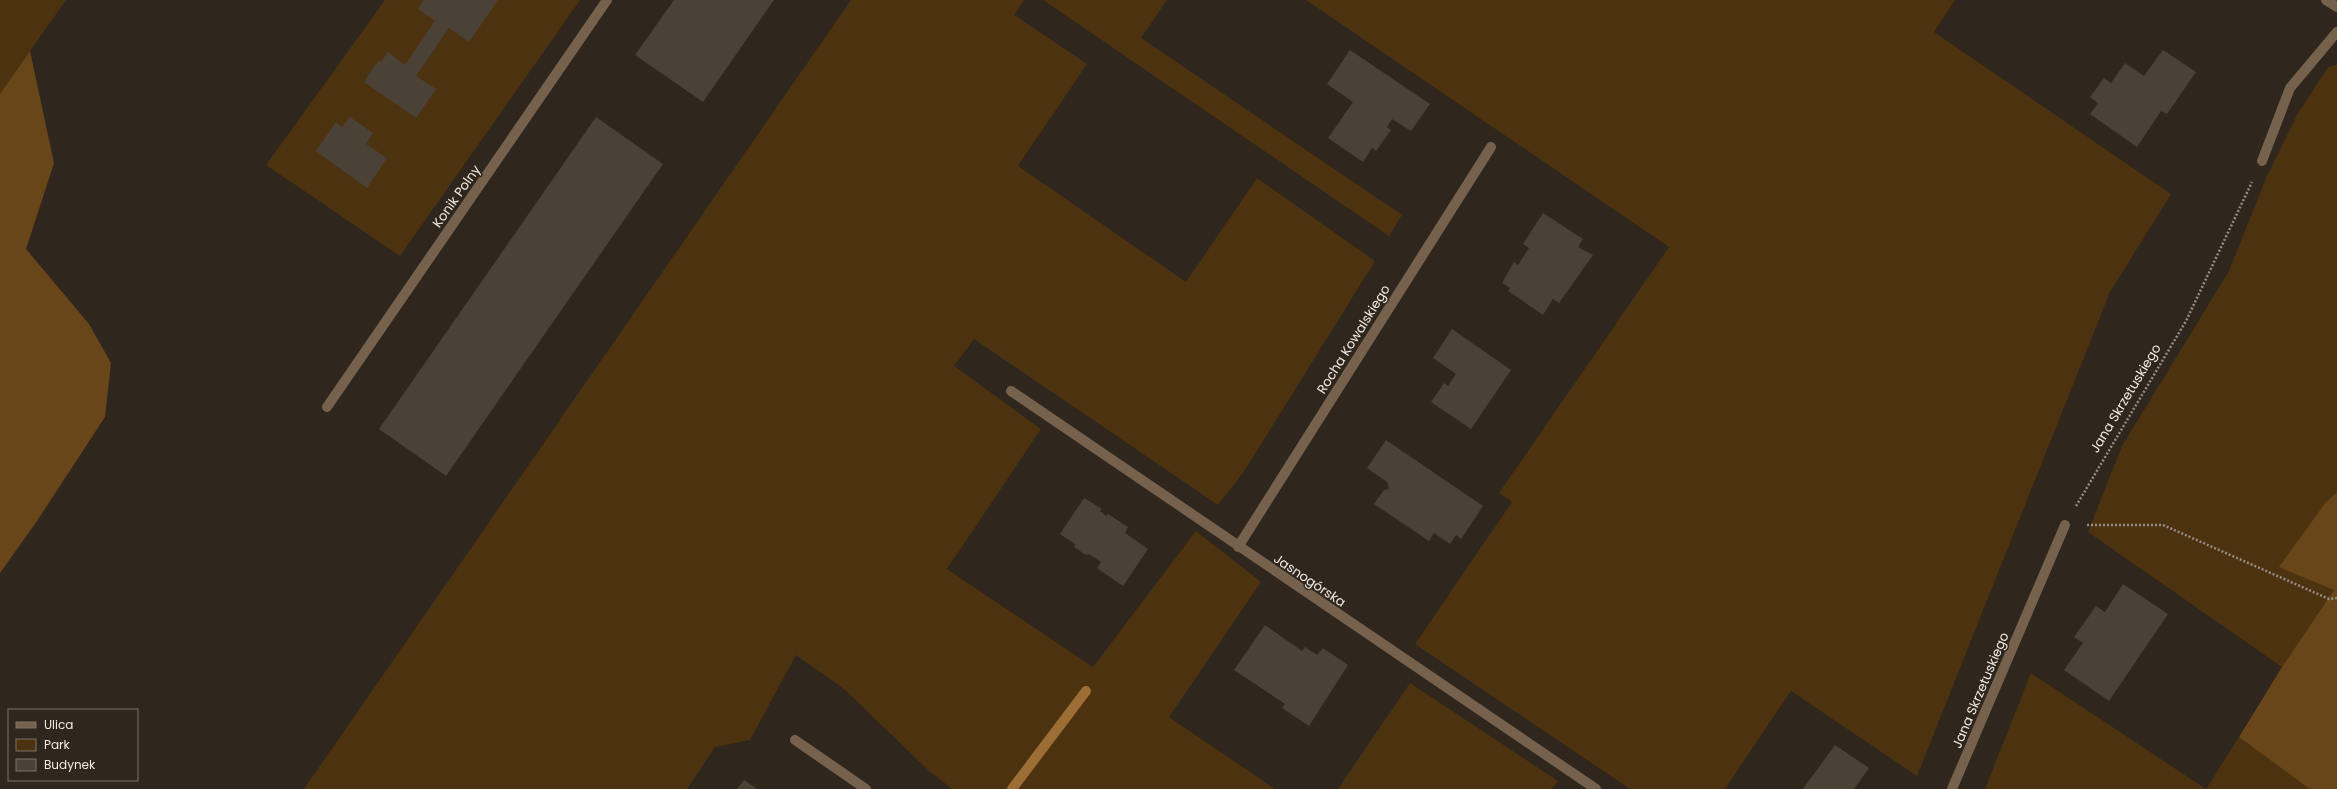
<svg xmlns="http://www.w3.org/2000/svg" width="2337" height="789" viewBox="0 0 2337 789" font-family="Poppins,sans-serif">
<style>
.green{fill:#4d320f}
.forest{fill:#69461a}
.lines{fill:none;stroke-linecap:round;stroke-linejoin:round}
.stream{stroke:#9c6d34;stroke-width:10}
.building{fill:#4a4137}
.path{stroke:#958e87;stroke-width:2.5;stroke-dasharray:2 2;stroke-linecap:butt}
.service{stroke:#76624c;stroke-width:10}
.minor{stroke:#76624c;stroke-width:10}
.labels{text-anchor:middle;stroke-width:3;stroke-linejoin:round;paint-order:stroke}
.street-label{font-size:13px;fill:#f0ebe5;stroke:#2f261d}
</style>
<rect width="100%" height="100%" fill="#2f261d"/>
<!-- green -->
<g class="green">
<path d="M0 0H66L0 94Z"/>
<path d="M385 0H580L400 256 266 165Z"/>
<path d="M851 0H1024L1014 15 1087 64 1018 166 1186 282 1257 178 1375 261 1243 473 1218 505 974 339 954 366 1041 429 947 569 1093 667 1196 531 1261 582 1169 717 1275 789H952L928 770 844 689 796 655 750 740 715 747 687 789H304Z"/>
<path d="M1043 0H1167L1141 38 1402 215 1389 236Z"/>
<path d="M1306 0H1955L1934 32 2171 194 2110 292 1917 776 1791 691 1725 789H1630L1415 644 1512 502 1499 493 1669 247Z"/>
<path d="M2337 65V492L2326 502 2334 590 2282 667 2088 532 2122 446 2229 271 2267 176 2297 115 2328 67Z"/>
<path d="M2031 673 2206 789 2239 737 2311 789H1985Z"/>
<path d="M1410 683 1558 781 1552 789H1338Z"/>
</g>
<!-- forest -->
<g class="forest">
<path d="M30 51 54 163 26 249 89 324 111 363 105 417 37 521 0 573V94Z"/>
<path d="M2337 492V789H2311L2307 787 2239 737 2282 667 2334 590 2279 567 2326 502Z"/>
</g>
<g class="lines">
<!-- stream -->
<path class="stream" d="M1012 789 1086 691"/>
</g>
<!-- building -->
<g class="building">
<path d="M424 0H498L469 42 449 28 416 76 436 89 416 118 364 82 379 60 381 62 388 52 405 65 435 21 418 9Z"/>
<path d="M674 0H774L703 102 635 55Z"/>
<path d="M1350 50 1430 104 1411 131 1392 119 1387 127 1391 130 1376 151 1372 148 1363 162 1328 138 1353 102 1327 84Z"/>
<path d="M2163 50 2196 72 2167 114 2161 111 2137 147 2090 114 2098 103 2090 97 2104 78 2111 83 2125 63 2144 76Z"/>
<path d="M350 117 373 133 366 144 387 158 367 188 316 151 336 122 342 127Z"/>
<path d="M596 117 663 164 446 476 379 429Z"/>
<path d="M1543 213 1583 239 1578 247 1593 255 1559 303 1553 299 1543 315 1508 291 1510 288 1502 283 1514 262 1518 265 1529 248 1523 244Z"/>
<path d="M1452 329 1511 370 1471 429 1431 402 1444 383 1448 386 1456 374 1433 358Z"/>
<path d="M1386 440 1483 506 1461 539 1456 535 1450 544 1434 533 1429 541 1374 504 1384 490 1389 489 1387 482 1367 468Z"/>
<path d="M1084 498 1102 509 1100 511 1106 516 1108 514 1128 527 1125 533 1148 549 1123 586 1097 568 1101 562 1089 554 1086 555 1074 547 1075 544 1060 534Z"/>
<path d="M2123 584 2168 614 2109 701 2064 670 2083 643 2074 637 2096 606 2105 612Z"/>
<path d="M1265 625 1302 651 1305 647 1317 655 1323 648 1348 665 1309 726 1282 708 1285 704 1234 670Z"/>
<path d="M1835 745 1869 768 1854 789H1803Z"/>
<path d="M744 780 757 789H737Z"/>
</g>
<g class="lines">
<!-- path -->
<g class="path">
<path d="M2076 506 2186 321 2252 182"/>
<path d="M2087 525H2163L2329 599 2337 598"/>
</g>
<!-- service -->
<g class="service">
<path d="M327 407 607 0"/>
<path d="M795 740 866 789"/>
</g>
<!-- minor -->
<g class="minor">
<path d="M2326 0 2337 7"/>
<path d="M2262 161 2290 88 2337 32"/>
<path d="M1011 391 1596 789"/>
<path d="M1238 547 1491 147"/>
<path d="M1952 789 2065 525"/>
</g>
</g>
<g class="labels">
<!-- street labels -->
<g class="street-label">
<text transform="translate(456 196) rotate(-55)" y="5">Konik Polny</text>
<text transform="translate(1353 339) rotate(-58)" y="5">Rocha Kowalskiego</text>
<text transform="translate(2125 398) rotate(-59)" y="5">Jana Skrzetuskiego</text>
<text transform="translate(1310 580) rotate(34)" y="5">Jasnogórska</text>
<text transform="translate(1980 690) rotate(-67)" y="5">Jana Skrzetuskiego</text>
</g>
</g>
<!-- legend -->
<rect x="8" y="709" width="130" height="72" fill="#2f261d" stroke="#7c756d"/>
<rect x="16" y="722" width="20" height="6" fill="#76624c" stroke="#7c756d"/>
<text x="44" y="729" font-size="12" fill="#f0ebe5">Ulica</text>
<rect x="16" y="739" width="20" height="12" fill="#4d320f" stroke="#7c756d"/>
<text x="44" y="749" font-size="12" fill="#f0ebe5">Park</text>
<rect x="16" y="759" width="20" height="12" fill="#4a4137" stroke="#7c756d"/>
<text x="44" y="769" font-size="12" fill="#f0ebe5">Budynek</text>
</svg>
